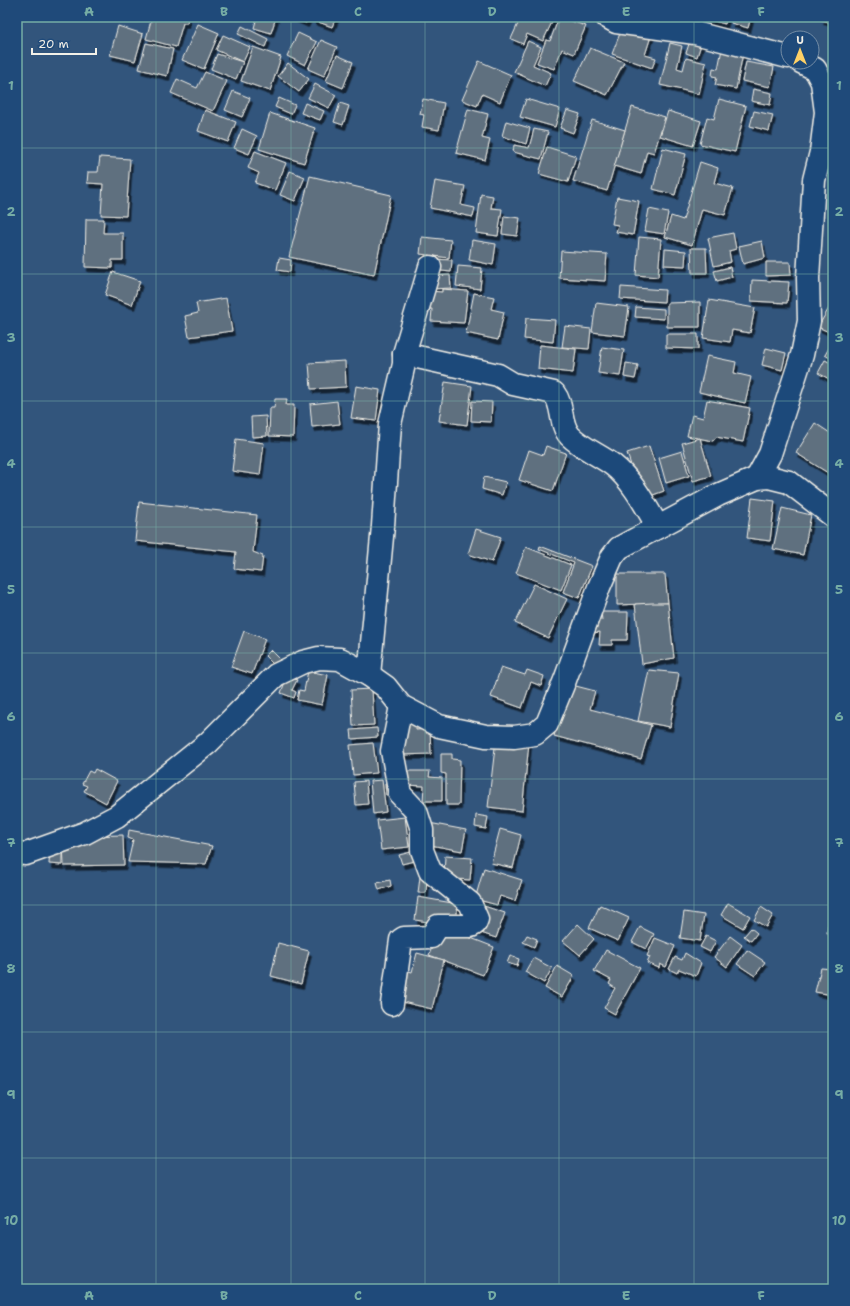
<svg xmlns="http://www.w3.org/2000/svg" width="850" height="1306" viewBox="0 0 850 1306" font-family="'Shantell Sans',sans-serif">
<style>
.building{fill:#5e6f7f;stroke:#f4f1e8;filter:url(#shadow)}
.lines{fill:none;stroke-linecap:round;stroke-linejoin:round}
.minor-casing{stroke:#f4f1e8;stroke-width:25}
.minor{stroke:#1f4a7a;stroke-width:22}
.grid{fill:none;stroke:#76ada5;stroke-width:1;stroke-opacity:0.55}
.neatline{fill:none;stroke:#76ada5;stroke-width:1.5}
.grid-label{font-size:13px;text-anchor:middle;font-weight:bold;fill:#76ada5}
</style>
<defs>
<filter id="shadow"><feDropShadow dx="2.5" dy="4.5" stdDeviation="0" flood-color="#0009"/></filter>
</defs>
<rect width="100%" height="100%" fill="#32557c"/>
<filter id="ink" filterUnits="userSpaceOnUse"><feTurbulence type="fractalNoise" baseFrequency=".025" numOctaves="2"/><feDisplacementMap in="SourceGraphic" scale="8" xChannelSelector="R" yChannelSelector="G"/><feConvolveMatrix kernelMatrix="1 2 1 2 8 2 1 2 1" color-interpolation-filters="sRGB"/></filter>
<g filter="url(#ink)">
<!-- building -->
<g class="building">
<path d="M152 17H188L187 23H183L176 47 146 39Z"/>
<path d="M257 17H276L271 33 254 28Z"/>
<path d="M293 17H309L306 23Z"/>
<path d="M315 17H336L332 27 313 20Z"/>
<path d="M521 17H550L554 18 543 41 527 34 523 44 511 39Z"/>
<path d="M559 17 586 26 574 54 562 49 554 69 537 63 546 40 550 41Z"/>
<path d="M708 17H727L725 24 707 19Z"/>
<path d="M732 17H751L748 28 731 23Z"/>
<path d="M822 17H833V23L821 20Z"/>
<path d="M624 23 652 33 645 55 656 58 652 68 612 54Z"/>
<path d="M198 24 219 33 204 69 182 60Z"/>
<path d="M118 26 143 34 135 61 110 55Z"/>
<path d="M242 26 268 39 265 47 238 34Z"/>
<path d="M298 33 317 42 305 65 287 56Z"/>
<path d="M223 35 250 47 243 62 216 50Z"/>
<path d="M691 38 702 41 697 57 686 53Z"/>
<path d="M321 40 337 47 324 76 308 69Z"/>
<path d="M528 41 541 47 533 65 551 73 545 86 514 72Z"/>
<path d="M146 43 173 49 167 76 139 69Z"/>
<path d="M670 43 682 46 677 68 683 70 686 58 706 63 699 94 660 85Z"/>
<path d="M253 47 281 57 270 91 241 81Z"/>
<path d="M590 48 624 62 607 95 574 81Z"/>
<path d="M722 49 743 53 736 89 715 85 717 77 712 76 713 68 718 69Z"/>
<path d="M217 54 243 62 236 79 211 69Z"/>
<path d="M337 55 353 62 343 88 326 81Z"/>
<path d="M479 61 511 75 500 102 482 94 477 106 462 100Z"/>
<path d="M746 62 774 67 770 87 742 81Z"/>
<path d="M288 63 309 79 299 92 278 76Z"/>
<path d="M205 72 227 81 213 111 171 93 177 79 197 88Z"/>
<path d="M315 84 336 95 329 108 308 98Z"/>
<path d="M753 89 772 93 770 105 751 101Z"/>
<path d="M233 91 250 98 242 117 225 110Z"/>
<path d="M279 98 295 105 291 114 275 107Z"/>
<path d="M423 99 444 103 439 130 422 127 424 115 420 114Z"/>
<path d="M526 99 560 109 555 127 520 117Z"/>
<path d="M719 99 746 106 735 152 700 144 707 117 714 119Z"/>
<path d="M305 103 324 111 320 120 301 113Z"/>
<path d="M340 103 349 106 343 125 334 122Z"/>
<path d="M632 107 665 117 654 153 647 151 641 174 614 166Z"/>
<path d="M468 109 488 114 482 138 490 140 485 160 456 153Z"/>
<path d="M205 110 236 122 228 142 198 131Z"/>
<path d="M567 110 580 114 573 133 560 128Z"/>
<path d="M668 111 701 121 693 146 660 136Z"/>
<path d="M754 111 773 115 769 131 750 126Z"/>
<path d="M270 113 315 128 304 163 259 149Z"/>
<path d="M592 120 625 130 607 191 573 181Z"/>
<path d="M506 121 530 128 526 144 502 136Z"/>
<path d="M242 129 257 136 249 154 234 148Z"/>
<path d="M534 129 548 132 541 159 513 152 514 145 529 148Z"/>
<path d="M547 147 576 156 568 182 539 174Z"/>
<path d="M663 148 686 154 675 195 653 189Z"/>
<path d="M255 151 286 163 275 190 255 183 259 173 248 168Z"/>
<path d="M100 157 130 159 126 216 101 215 103 184 87 183 88 172H98Z"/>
<path d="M700 162 718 168 714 183 733 188 725 215 702 209 692 245 665 237 671 216 683 220Z"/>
<path d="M290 171 305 177 295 201 280 195Z"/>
<path d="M310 176 391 195 374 275 289 257Z"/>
<path d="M435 181 465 186 461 205 475 208 473 217 430 208Z"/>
<path d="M481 194 493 196 491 208 502 209 498 236 476 233Z"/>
<path d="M617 197 639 201 633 235 616 232 618 225 612 224Z"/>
<path d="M649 209 668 213 664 234 645 231Z"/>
<path d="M504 216 520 218 517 236 502 234Z"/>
<path d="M86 219H104L103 233H123V260H112V268L85 267Z"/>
<path d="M733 233 736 249 729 251 731 262 714 266 708 238Z"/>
<path d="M422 237 451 240 449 258 420 254Z"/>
<path d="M639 237 661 239 658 277 636 275Z"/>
<path d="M472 240 496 244 493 265 469 260Z"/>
<path d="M762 241 765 258 743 264 739 246Z"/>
<path d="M691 248H706L707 273H692Z"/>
<path d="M665 249 686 251 685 266 664 265Z"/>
<path d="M561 251 607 254 605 281 559 278Z"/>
<path d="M279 258 291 260 290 272 277 270Z"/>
<path d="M433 259 452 260 451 272 432 270Z"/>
<path d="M766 262H790L791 275 766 276Z"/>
<path d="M458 266 482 268 480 289 456 286Z"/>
<path d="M730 267 732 277 717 281 714 271Z"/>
<path d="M113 272 140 281 132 305 105 295Z"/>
<path d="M450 275 451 288 431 289 430 276Z"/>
<path d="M752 280 789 282 787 303 751 301Z"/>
<path d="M621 287 665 290 664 302 620 299Z"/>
<path d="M442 289 468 291 464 323 431 321 432 309H429L430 291 442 292Z"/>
<path d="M474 293 494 297 491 309 504 312 498 340 466 333Z"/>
<path d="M226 298 232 331 189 337 185 316 198 313 196 303Z"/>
<path d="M709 300 755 308 750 333 732 330 730 342 703 338Z"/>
<path d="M700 302V327H667V303Z"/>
<path d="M596 303 629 307 625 336 592 332Z"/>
<path d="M832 303 833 304V334L818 327Z"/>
<path d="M636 307 664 309V319L635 317Z"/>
<path d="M526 318 555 320 553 342 524 339Z"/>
<path d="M565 326 591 329 589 349 562 347Z"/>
<path d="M666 334H698V349L666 348Z"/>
<path d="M833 341V360L825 355Z"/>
<path d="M540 345 576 349 573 373 538 369Z"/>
<path d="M602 347 624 350 620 376 598 373Z"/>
<path d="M766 348 786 353 782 370 762 365Z"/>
<path d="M707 356 736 362 734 373 751 377 745 403 699 392Z"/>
<path d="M825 360 833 364V381L818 373Z"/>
<path d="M345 361 346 387 311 389 309 363Z"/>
<path d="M626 363 638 365 635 379 624 377Z"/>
<path d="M445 382 472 386 467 425 439 421Z"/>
<path d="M356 386 380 390 376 421 351 418Z"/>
<path d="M275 399H287L286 405H294L293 437 269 436 270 408H274Z"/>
<path d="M707 400 750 408 743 442 716 437 713 441 687 436 692 415 703 418Z"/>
<path d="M337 401 340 424 312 427 310 404Z"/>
<path d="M472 401 492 402 491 422 471 421Z"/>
<path d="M266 416 267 436 252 437 251 417Z"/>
<path d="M815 423 833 435V465L828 473 796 453Z"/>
<path d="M700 438 711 476 693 481 682 443Z"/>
<path d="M236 439 264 443 260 475 232 471Z"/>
<path d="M546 446 566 453 553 491 519 480 529 450 543 455Z"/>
<path d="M649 446 664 491 642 499 627 453Z"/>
<path d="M682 451 689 476 666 483 659 458Z"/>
<path d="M484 477 506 482 502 495 482 489Z"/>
<path d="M752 498 775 501 770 541 747 538Z"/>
<path d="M139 502 257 515 253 552 263 556 261 572 234 569 236 552 135 541Z"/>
<path d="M782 508 811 515 803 555 773 549Z"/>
<path d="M476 529 501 537 492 562 468 554Z"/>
<path d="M540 546 592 566 579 598 563 592 574 563 539 549Z"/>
<path d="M526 547 571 565 561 590 516 573Z"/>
<path d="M617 574H665L668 603 617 605Z"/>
<path d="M534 584 567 599 548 638 515 623Z"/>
<path d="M652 603H668L674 658 642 664 635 604Z"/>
<path d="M601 612H628L627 640H612V645H599L600 632 593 633V620H602Z"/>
<path d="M244 631 265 639 252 674 231 667Z"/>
<path d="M271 650 280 659 274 665 265 656Z"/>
<path d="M501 667 525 675 527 670 544 676 541 686 531 682 522 708 491 697Z"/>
<path d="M649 670 679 673 670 727 638 721Z"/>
<path d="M308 671 328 675 322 705 297 700 299 690 304 691Z"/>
<path d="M287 676 297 680 292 690 296 692 294 698 281 693Z"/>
<path d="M568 684 595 691 590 709 651 725 641 759 554 736Z"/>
<path d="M372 689 374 725 353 726 351 690Z"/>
<path d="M416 722V730L430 729 431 754 402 755 406 723Z"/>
<path d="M377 728 378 737 352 739 351 730Z"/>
<path d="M496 739 529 743 522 811 488 807Z"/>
<path d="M373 743 377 773 353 775 350 745Z"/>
<path d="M441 754H452V759L460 760 459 805H446V774L441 773Z"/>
<path d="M95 769 117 781 106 803 84 791 87 786 82 784 89 771 93 773Z"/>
<path d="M406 771H430L429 777 442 778V801H423L424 786 406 785Z"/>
<path d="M382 780 386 812 373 814 370 781Z"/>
<path d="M366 781 368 804 356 805 354 782Z"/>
<path d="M393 782 395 794 386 795 385 783Z"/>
<path d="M476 815 488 817 486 829 475 827Z"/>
<path d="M405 817 409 847 381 850 377 820Z"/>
<path d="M429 823 466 830 462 851 425 844Z"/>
<path d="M500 829 521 835 513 868 491 863Z"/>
<path d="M129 830 212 846 206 864 128 862 133 840 128 838Z"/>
<path d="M123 835 124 865 64 866 63 841 84 836Z"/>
<path d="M50 850 62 851V865L49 864Z"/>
<path d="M411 852 414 861 402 864 399 855Z"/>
<path d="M445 856 472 858 470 880 444 878Z"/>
<path d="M484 868 522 880 515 901 500 896 497 905 475 899Z"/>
<path d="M420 877H427L426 893H418Z"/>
<path d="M390 880 391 886 379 890 377 883Z"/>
<path d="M418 897 458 904 455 926 415 920Z"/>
<path d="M728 903 750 916 743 928 721 915Z"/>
<path d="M600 905 629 918 618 941 589 928Z"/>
<path d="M484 906 505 913 496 938 475 931Z"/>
<path d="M761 907 773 915 766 927 754 920Z"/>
<path d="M684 912 704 915 700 941 680 938Z"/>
<path d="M578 924 594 939 580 955 563 941Z"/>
<path d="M828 925 833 926 832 934 827 933Z"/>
<path d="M440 926 494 947 483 975 429 955Z"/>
<path d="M640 927 654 934 646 949 632 942Z"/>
<path d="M751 928 757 933 751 941 744 936Z"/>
<path d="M527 935 537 939 534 947 523 942Z"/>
<path d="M706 936 716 941 710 952 700 947Z"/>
<path d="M730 936 742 945 727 967 714 957Z"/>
<path d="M655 938 675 946 666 967 660 964 659 968 647 963 650 957 647 956Z"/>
<path d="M278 943 309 951 301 984 271 976Z"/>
<path d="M606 950 640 968 615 1014 604 1008 615 988 609 984 611 980 594 971Z"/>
<path d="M747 950 765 962 755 976 737 964Z"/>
<path d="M417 953 444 960 432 1009 390 999 405 970 412 972Z"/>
<path d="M685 953 701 963 696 976 679 969 677 973 669 969 675 957 682 960Z"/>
<path d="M510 956 519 959 517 966 507 963Z"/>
<path d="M533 958 552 968 544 983 525 972Z"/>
<path d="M557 966 574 976 562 997 545 988Z"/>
<path d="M821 968 833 969V995L815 992Z"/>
</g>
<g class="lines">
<!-- minor casing -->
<g class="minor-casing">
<g id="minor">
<path d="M607 17 616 22 695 33 788 57"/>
<path d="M404 354 498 375 513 384 554 393C564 406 559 424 570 436 582 448 599 455 613 465 633 481 645 505 658 527"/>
<path d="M757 478 770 454 802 355 809 321 808 278 814 180 821 152 826 112 822 82 815 69 801 62"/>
<path d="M369 675 383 526 390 424 404 364V354L430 267"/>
<path d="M17 853 26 854 85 833 117 816 208 743 276 675 303 662 319 658 340 659 369 675 386 687 401 706 439 726 486 736 514 737 535 734 547 724 565 680 599 587 612 557 619 548 718 495 757 478 769 477 789 482 833 516"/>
<path d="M392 1004 401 940 404 938 431 937 438 926H471L475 924 477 919 470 903 430 871 422 850V830L416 811 400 794 392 751 401 706"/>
</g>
</g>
<!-- minor -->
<use href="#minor" class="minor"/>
</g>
</g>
<!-- grid -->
<path class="grid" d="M156 17V1289M291 17V1289M425 17V1289M559 17V1289M694 17V1289M17 148H833M17 274H833M17 401H833M17 527H833M17 653H833M17 779H833M17 905H833M17 1032H833M17 1158H833"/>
<!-- margin -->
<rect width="850" height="1306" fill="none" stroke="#1f4a7a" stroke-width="44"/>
<!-- north arrow -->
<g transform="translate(800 50)"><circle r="19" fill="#1f4a7a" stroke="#748da6"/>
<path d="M0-3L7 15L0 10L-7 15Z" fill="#ffd166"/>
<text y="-6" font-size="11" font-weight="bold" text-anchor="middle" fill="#f4f1e8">U</text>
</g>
<!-- scale -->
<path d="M32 48v6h64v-6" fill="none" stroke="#f4f1e8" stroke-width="2"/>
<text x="38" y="48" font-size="12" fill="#f4f1e8" stroke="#1f4a7a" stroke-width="3" paint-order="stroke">20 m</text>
<rect x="22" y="22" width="806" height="1262" class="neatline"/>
<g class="grid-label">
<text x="89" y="16">A</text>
<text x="224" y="16">B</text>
<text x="358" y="16">C</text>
<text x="492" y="16">D</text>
<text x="626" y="16">E</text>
<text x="761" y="16">F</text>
<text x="11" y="90">1</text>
<text x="839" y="90">1</text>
<text x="11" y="216">2</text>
<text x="839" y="216">2</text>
<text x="11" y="342">3</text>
<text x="839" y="342">3</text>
<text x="11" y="468">4</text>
<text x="839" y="468">4</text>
<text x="11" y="594">5</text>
<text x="839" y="594">5</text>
<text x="11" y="721">6</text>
<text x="839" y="721">6</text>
<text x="11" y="847">7</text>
<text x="839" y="847">7</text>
<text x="11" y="973">8</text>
<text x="839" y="973">8</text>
<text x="11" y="1099">9</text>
<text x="839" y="1099">9</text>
<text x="11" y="1225">10</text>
<text x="839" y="1225">10</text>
<text x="89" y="1300">A</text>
<text x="224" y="1300">B</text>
<text x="358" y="1300">C</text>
<text x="492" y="1300">D</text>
<text x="626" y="1300">E</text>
<text x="761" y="1300">F</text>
</g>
</svg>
